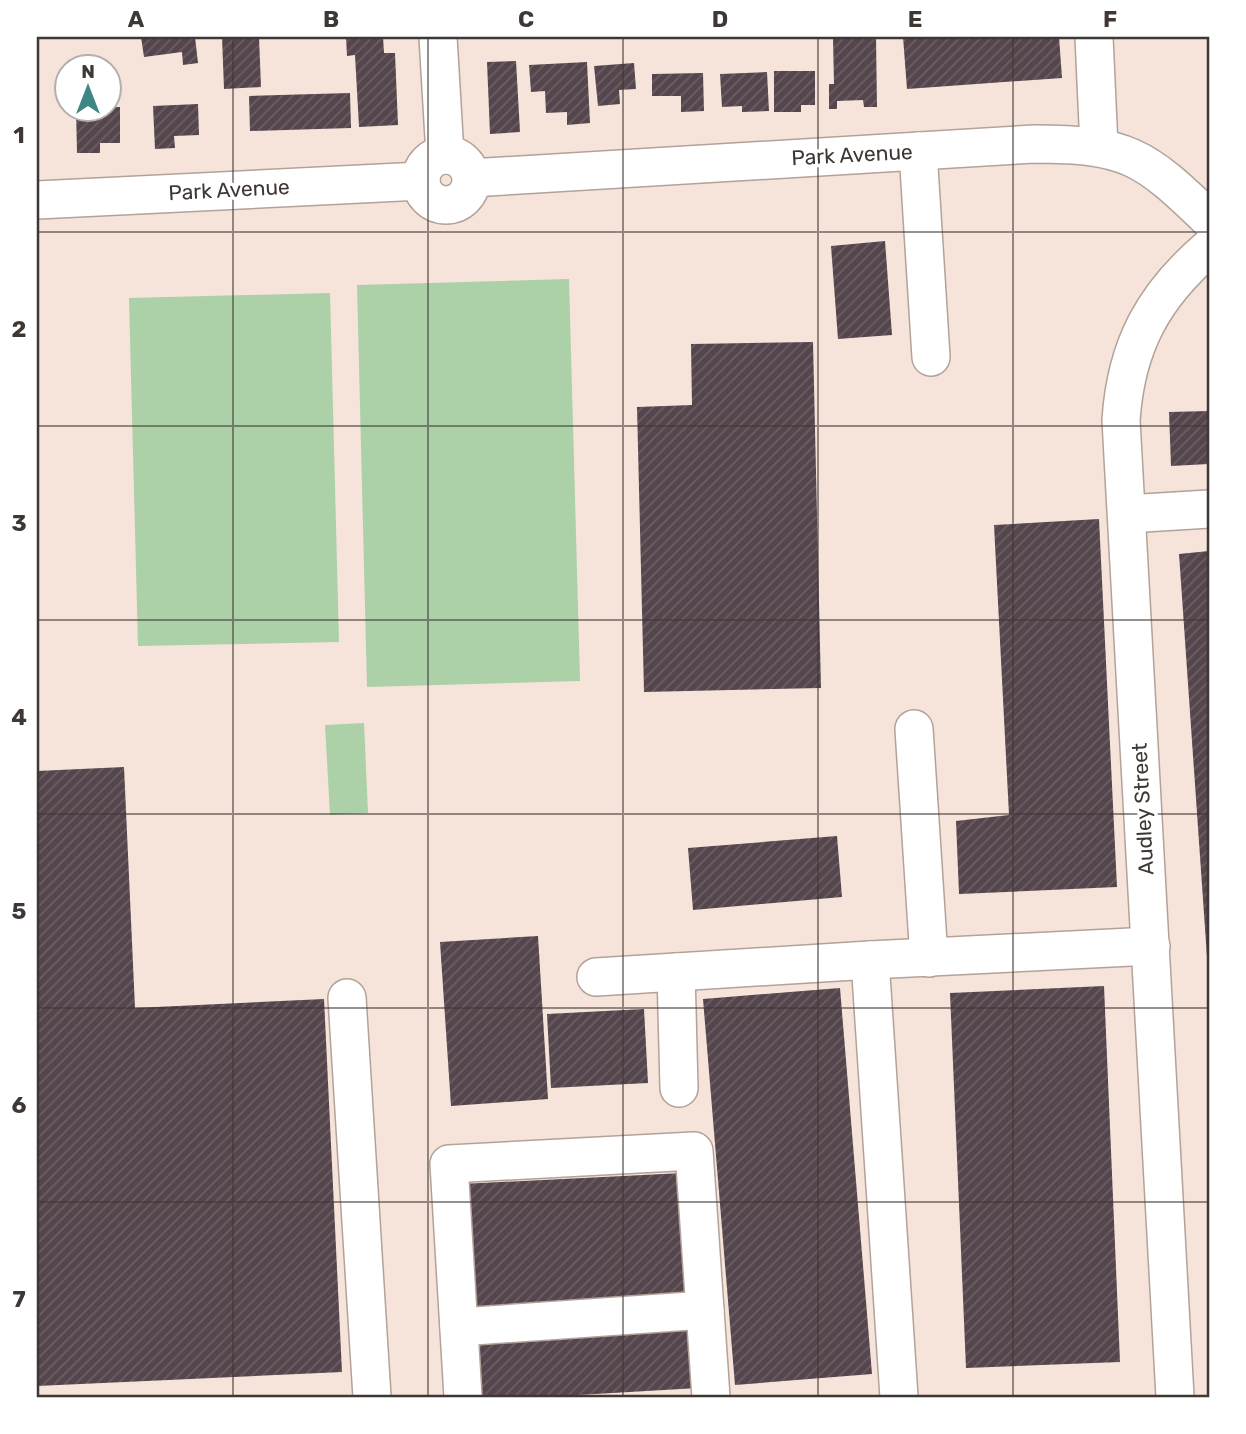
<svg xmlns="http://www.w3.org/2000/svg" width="1246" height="1434" viewBox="0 0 1246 1434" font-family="Rubik,sans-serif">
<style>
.green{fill:#acd0a7}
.building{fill:url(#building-hatch)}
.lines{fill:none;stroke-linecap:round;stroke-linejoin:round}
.minor-casing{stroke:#b3a299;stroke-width:40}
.minor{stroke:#fff;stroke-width:37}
.grid{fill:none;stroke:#3e3733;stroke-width:2;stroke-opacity:0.55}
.labels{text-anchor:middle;stroke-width:7;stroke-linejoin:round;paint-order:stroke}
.street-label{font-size:21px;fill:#3e3733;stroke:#fff}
.neatline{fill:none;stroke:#3e3733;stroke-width:2.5}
.grid-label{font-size:23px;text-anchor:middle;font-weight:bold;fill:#3e3733}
</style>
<defs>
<pattern id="building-hatch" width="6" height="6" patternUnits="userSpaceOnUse" patternTransform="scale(1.75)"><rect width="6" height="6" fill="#55464d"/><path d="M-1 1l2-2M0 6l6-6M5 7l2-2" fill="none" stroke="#6b5f64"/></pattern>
</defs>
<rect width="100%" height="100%" fill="#f6e4db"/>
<!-- green -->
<g class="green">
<path d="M569 279 580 681 367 687 357 285Z"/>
<path d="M330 293 339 642 138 646 129 298Z"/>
<path d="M364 723 368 813 330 815 325 725Z"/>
</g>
<!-- building -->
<g class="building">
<path d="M141 37H195L198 63 183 65 182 52 144 57Z"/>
<path d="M222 37H259L261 87 224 89Z"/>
<path d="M346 37H383L384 53H395L398 125 359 127 355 55 347 56Z"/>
<path d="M833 37H876L877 107H864L863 100 837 101V109H829V84H834Z"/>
<path d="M903 37H1059L1062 78 907 89Z"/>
<path d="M516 61 520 132 490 134 487 62Z"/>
<path d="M587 62 590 123 567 125V112L546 113 545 91 531 92 529 65Z"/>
<path d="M634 63 636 89 619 90 620 104 598 106 594 66Z"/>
<path d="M774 71H815V105H801V112H774Z"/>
<path d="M767 72 769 111 742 112V106L722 107 720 74Z"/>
<path d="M703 73 704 111 681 112V96H652V74Z"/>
<path d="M350 93 351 128 250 131 249 96Z"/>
<path d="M198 104 199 135 174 136 175 148 155 149 153 106Z"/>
<path d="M120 107V143H100V153H77L76 108Z"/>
<path d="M885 241 892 335 838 339 831 246Z"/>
<path d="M813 342 821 688 644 692 637 407 692 405 691 344Z"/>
<path d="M1209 411V464L1171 466 1169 412Z"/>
<path d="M1099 519 1117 887 959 894 956 821 1009 815 994 525Z"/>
<path d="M1209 551V956L1207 957 1179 554Z"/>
<path d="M124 767 135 1008 324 999 342 1372 37 1386V771Z"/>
<path d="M837 836 842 897 693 910 688 848Z"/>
<path d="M538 936 548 1099 451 1106 440 942Z"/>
<path d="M1104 986 1120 1362 966 1368 950 993Z"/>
<path d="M840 988 872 1374 735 1385 703 999Z"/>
<path d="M644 1009 648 1083 551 1088 547 1014Z"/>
<path d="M683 1173 689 1296 467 1307 461 1184Z"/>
<path d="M695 1329 698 1388 544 1397H476L472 1341Z"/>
</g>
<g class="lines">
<!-- minor casing -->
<g class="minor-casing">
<g id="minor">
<path d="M438 37 445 155"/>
<path d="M1094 37 1099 147"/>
<path d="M918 151 931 357"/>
<circle cx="446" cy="180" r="25"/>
<path d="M471 178 1034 144C1127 144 1144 156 1209 219"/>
<path d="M37 200 421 181"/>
<path d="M1127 514 1209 509"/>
<path d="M914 729 929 958"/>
<path d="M870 960 1151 946"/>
<path d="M676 972 679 1088"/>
<path d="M596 977 870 960 899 1397"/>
<path d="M347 998 372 1397"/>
<path d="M459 1327 705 1310"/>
<path d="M463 1397 449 1164 694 1151 711 1397"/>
<path d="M1175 1397 1121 420C1126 346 1153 296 1209 248"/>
</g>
</g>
<!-- minor -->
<use href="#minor" class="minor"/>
</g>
<!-- grid -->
<path class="grid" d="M233 37V1397M428 37V1397M623 37V1397M818 37V1397M1013 37V1397M37 232H1209M37 426H1209M37 620H1209M37 814H1209M37 1008H1209M37 1202H1209"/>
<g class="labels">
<!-- street labels -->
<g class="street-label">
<text transform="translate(852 155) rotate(-3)" y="7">Park Avenue</text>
<text transform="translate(229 190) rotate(-3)" y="7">Park Avenue</text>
<text transform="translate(1143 809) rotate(-93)" y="7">Audley Street</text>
</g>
</g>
<!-- border -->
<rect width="1246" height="1434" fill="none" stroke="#ffffff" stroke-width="77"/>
<!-- north arrow -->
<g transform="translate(88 88)"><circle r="33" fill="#ffffff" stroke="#b2afad" stroke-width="2"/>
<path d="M0-5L12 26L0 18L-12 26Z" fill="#3e8787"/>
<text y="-10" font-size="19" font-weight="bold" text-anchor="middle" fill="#3e3733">N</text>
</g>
<rect x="38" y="38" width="1170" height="1358" class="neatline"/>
<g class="grid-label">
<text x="136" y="27">A</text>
<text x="331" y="27">B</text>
<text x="526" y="27">C</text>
<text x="720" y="27">D</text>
<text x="915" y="27">E</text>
<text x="1110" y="27">F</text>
<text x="19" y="143">1</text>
<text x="19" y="337">2</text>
<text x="19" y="531">3</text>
<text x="19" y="725">4</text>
<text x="19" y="919">5</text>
<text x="19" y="1113">6</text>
<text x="19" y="1307">7</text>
</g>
</svg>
